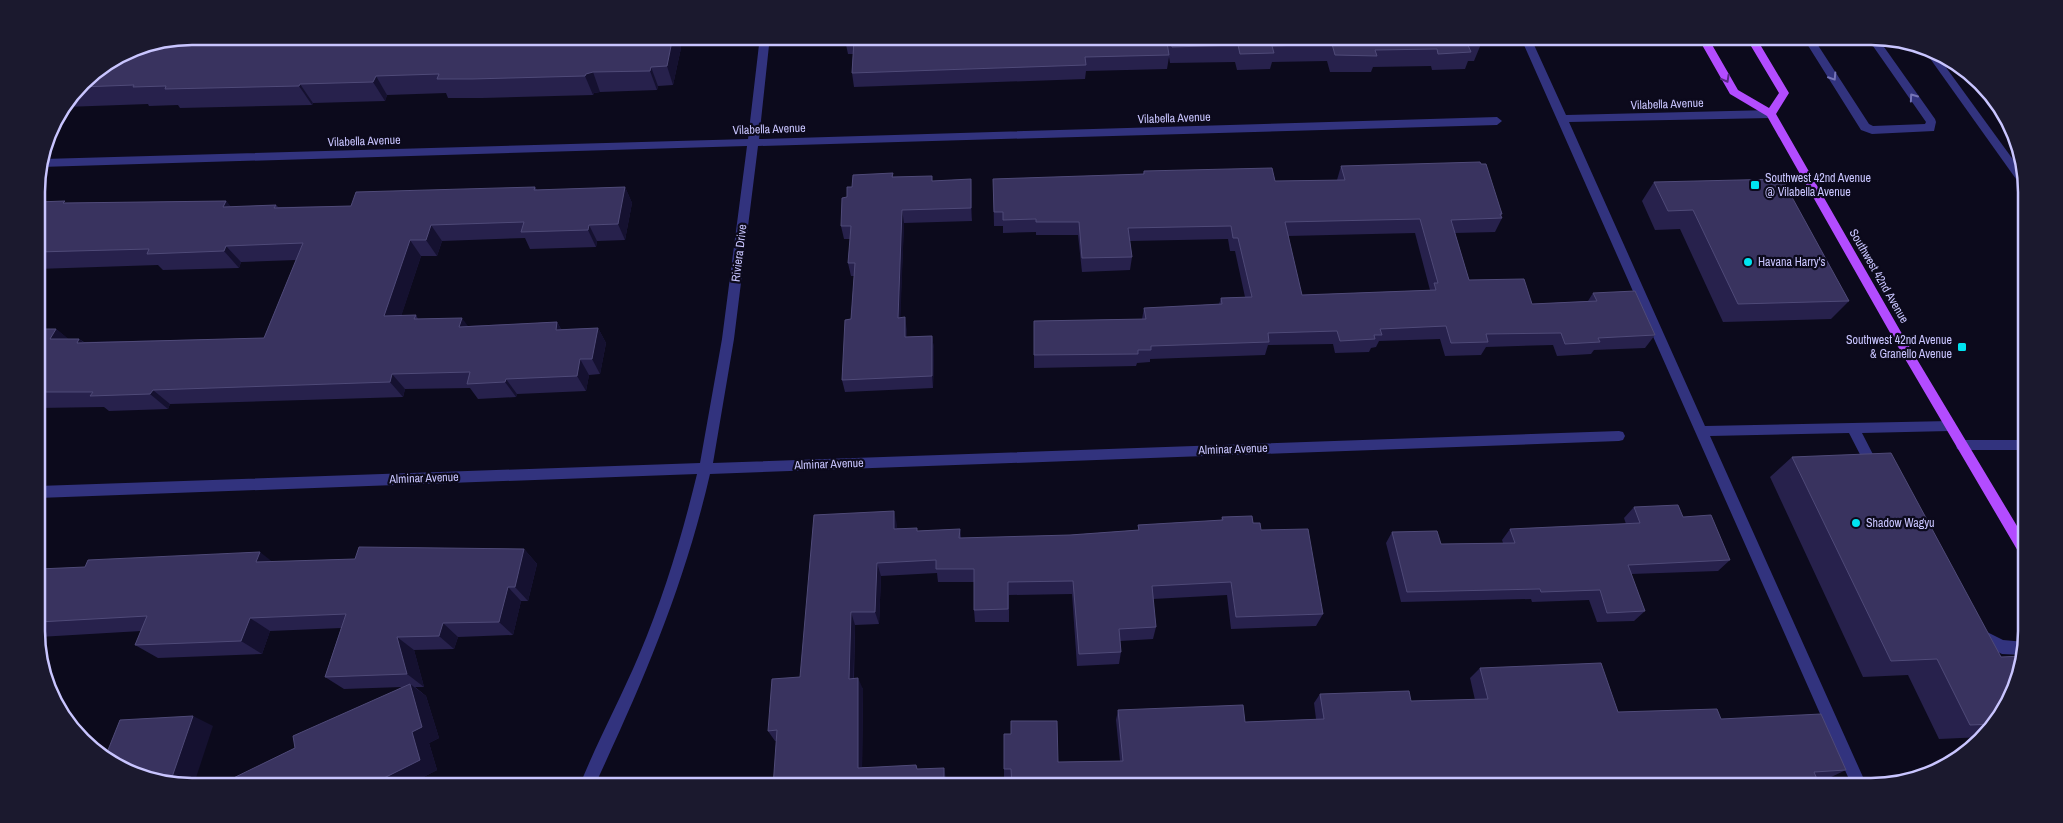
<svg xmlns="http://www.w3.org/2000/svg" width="2063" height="823" viewBox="0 0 2063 823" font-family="'Archivo Narrow',sans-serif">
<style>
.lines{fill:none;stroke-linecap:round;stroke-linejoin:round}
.minor{fill:#32337e;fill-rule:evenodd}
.major{fill:#b34cff;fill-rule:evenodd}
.wall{fill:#27214c;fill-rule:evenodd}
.shaded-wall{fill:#151130}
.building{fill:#39335f;stroke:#4f4a78;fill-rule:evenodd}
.oneway{stroke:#7675b8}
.oneway2{stroke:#572882}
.poi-dot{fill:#00e4f0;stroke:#0c0a1c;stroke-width:2}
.labels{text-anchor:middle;stroke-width:4.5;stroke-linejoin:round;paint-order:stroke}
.street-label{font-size:12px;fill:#c9c5ff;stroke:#0c0a1c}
.poi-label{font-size:12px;fill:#c9c5ff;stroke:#0c0a1c;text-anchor:start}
.rim{fill:none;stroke:#c9c5ff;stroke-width:2.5}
</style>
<rect width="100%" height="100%" fill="#0c0a1c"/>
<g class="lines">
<!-- minor -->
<g class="minor">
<path d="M760 36H770L759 139 1497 117 1502 121 1497 125 758 146 734 339 713 463 1619 431 1623 432 1625 436 1623 440 1619 441 710 474C684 587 643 682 594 787H579C597 742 620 700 639 655 664 596 682 536 697 474L38 498V486L700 463 722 339 747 146 40 167 43 159 748 139Z"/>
<path d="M1520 36H1530L1566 115 1771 110 1776 114 1771 118 1569 122 1705 426 1950 421 1954 422 1956 426 1954 430 1950 431 1862 433 1880 468 1879 472 1874 474 1869 472 1849 433 1710 436 1867 786H1852Z"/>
<path d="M1802 36H1812L1869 124 1873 126 1925 124 1926 122 1866 36 1877 37 1935 119 1936 122 1934 131 1872 134 1861 130Z"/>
<path d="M1923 46 1937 55 2025 176V187L2021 186 1924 50Z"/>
<path d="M1962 440H2026V450H1962L1957 449 1956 445 1957 441Z"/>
<path d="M1977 627 2003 640 2025 642 2023 655 2002 654 1972 639 1970 634 1972 629Z"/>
</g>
<!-- major -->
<path class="major" d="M1697 36H1707L1738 90 1769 108 1779 93 1745 36H1755L1789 93 1776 114 1909 346 2026 541 2027 560 2022 558 1901 352 1767 116 1730 94Z"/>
</g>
<!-- wall -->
<g class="wall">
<path d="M285 36H677L681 48 673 85 658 86 657 90 600 92 594 93 593 95 482 98H448L446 93 387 95 385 101 313 103 312 105 180 108 178 105 149 106 148 104 65 107 89 75 191 37 195 43 283 40Z"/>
<path d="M1166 36H1475L1481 44 1474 61H1468L1465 69 1432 70 1431 66 1373 67 1371 72H1330L1327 61 1272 62 1270 69 1237 70 1235 62 1170 63 1169 57 1167 69 1086 71 1085 79 854 87 852 73 853 54H848L845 40Z"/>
<path d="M2013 129 2015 138 2008 134Z"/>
<path d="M1341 166 1502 214 1501 216 1502 218 1495 232 1455 233 1469 280 1532 304 1588 301 1593 293 1655 335 1645 348 1594 350 1591 354 1557 356 1553 345 1486 347 1481 355 1445 356 1440 339 1379 341 1376 347 1371 348 1369 352 1335 353 1333 344 1268 345 1265 355 1150 359V362L1137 363 1136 366 1034 368V321L1142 319 1144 308 1219 304 1221 298 1245 297 1235 251H1230L1228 239 1130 241 1132 257 1130 270 1082 272 1078 235H1036V232L1003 233V226H994L993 179 1143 174 1144 171 1275 181 1337 180ZM1415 233 1430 290 1302 295 1288 236Z"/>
<path d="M893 173V177L932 181 971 179 972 221 904 223 900 317 907 330V337L932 336 934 349 933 388 845 392 842 380 851 319 854 276H851L848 263 850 239H844L841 226 847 197Z"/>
<path d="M1654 182 1849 301 1831 319 1723 322 1680 229 1655 230 1642 201Z"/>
<path d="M535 187 537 190 625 187 632 203 625 240 597 241 596 247 530 249 525 238 442 241 437 256H421L401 316 416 315 418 319 468 326 557 322 561 329 598 328 606 343 600 374 589 375 586 391 517 394 516 397 478 399 470 388 405 389 403 397 170 404 168 409 109 411 104 407 38 408 37 329H56L68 339H79L84 342 264 338 296 260 241 262 239 268 163 270 158 265 37 269V202L68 203 226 201 231 207 276 205 278 207 351 206Z"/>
<path d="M1792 457 2001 657 2018 682 1995 726 1984 737 1939 739 1908 675 1863 677 1770 477Z"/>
<path d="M1634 507 1683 517 1730 560 1718 571 1631 574 1645 611 1634 621 1597 622 1589 600 1532 602 1531 599 1401 602 1386 543 1392 532 1441 544 1503 543 1502 540 1510 529 1626 524 1624 518Z"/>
<path d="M1222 517 1253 523 1261 530 1323 614 1316 626 1231 629 1227 595 1153 599 1156 627 1153 639 1120 641 1121 652 1119 664 1077 666 1072 594 1009 595V622H975L974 610V582H938L937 573 881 576 879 624 855 625 854 678 863 689 862 767 918 769 946 777 773 787 777 741H775L768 731 897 525V528L917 531 960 529 961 538 1070 535 1138 530V525L1221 520Z"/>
<path d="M524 549 537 564 528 601H521L513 635 458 637 454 649 414 650 424 687H415L426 696 439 738 429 743 437 770 404 787H217L295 748 402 687 344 689 325 677 341 628 270 631 262 654 158 658 135 645 141 631 39 637V569L355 559Z"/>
<path d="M1480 668 1618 712 1721 719 1846 770 1827 779H1817L1820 786 1012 787 1011 777H1004V769L1058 762 1120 761 1116 720 1118 710 1245 722 1316 719 1314 703 1320 694 1411 701 1475 700 1470 678Z"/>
</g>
<!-- shaded-wall -->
<g class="shaded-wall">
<path d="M673 36H677L681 48 673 85 667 66Z"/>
<path d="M191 37 205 56 187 43Z"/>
<path d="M651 67 658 86 657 90 650 71Z"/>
<path d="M593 72 600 92 594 93 593 95 585 76 586 74Z"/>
<path d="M376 76 387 95 385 101 373 82Z"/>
<path d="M300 84 313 103 312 105 299 86Z"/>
<path d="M971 179 972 193V221L971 208Z"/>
<path d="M625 187 632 203 625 240 618 224Z"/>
<path d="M226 201 240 217 223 207Z"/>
<path d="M902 210 904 223 900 330 898 318Z"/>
<path d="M431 225 442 241 437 256 426 240Z"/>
<path d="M589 225 597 241 596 247 588 230Z"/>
<path d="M410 240 421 256 396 332 384 316Z"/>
<path d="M226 246 241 262 239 268 224 251Z"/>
<path d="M905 317 907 330V350L905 337Z"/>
<path d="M462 318 473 333 459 327Z"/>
<path d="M557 322 566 338 556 330Z"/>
<path d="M598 328 606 343 600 374 592 359Z"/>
<path d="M56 329 75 344 50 339Z"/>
<path d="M932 336 934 349 933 388 932 376Z"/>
<path d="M79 339 98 354 77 343Z"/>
<path d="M580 359 589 375 586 391 577 376Z"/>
<path d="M392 374 405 389 403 397 390 382Z"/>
<path d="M506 379 517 394 516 397 505 382Z"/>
<path d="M153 390 170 404 168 409 150 394Z"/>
<path d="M894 511 897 525V542L894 529Z"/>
<path d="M524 549 537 564 528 601 515 587Z"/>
<path d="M260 552 279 567 256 562Z"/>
<path d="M877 563 881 576 879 624 875 612Z"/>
<path d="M508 587 521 601 513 635 499 622Z"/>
<path d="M851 612 855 625 853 690 849 679Z"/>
<path d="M250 618 270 631 262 654 241 641Z"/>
<path d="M443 623 458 637 454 649 439 636Z"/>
<path d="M397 637 414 650 424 687 407 674Z"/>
<path d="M858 678 863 689 862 777 858 768Z"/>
<path d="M410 684 426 696 439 738 429 743 437 770 404 787H366L412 732Z"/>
<path d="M193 716 213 726 193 787 170 783Z"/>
<path d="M944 768 946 777V787H944Z"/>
</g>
<!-- building -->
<g class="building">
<path d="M285 36H673L667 66 651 67 650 71 593 72 586 74 585 76 472 79H437L439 74 376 76 373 82 300 84 299 86 165 89 166 86 133 87 134 85 80 87 89 75 132 48 188 37H191L187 43 283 40Z"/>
<path d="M846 36H1166L1169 55 1085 57 1086 65 852 73 854 40H845Z"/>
<path d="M1170 36H1475L1481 44 1468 45 1471 52 1438 54 1437 49 1375 50 1377 56 1335 55 1332 44 1272 46 1274 53 1240 54 1238 45 1172 47Z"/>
<path d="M1480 162 1481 164H1486L1502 214H1500L1502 218 1451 220 1469 280 1524 279 1532 304 1597 301 1593 293 1635 291 1655 335 1598 338 1600 342 1565 344 1561 333 1486 334 1488 342 1451 343 1446 326 1380 329 1382 335H1374L1375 339 1340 341 1337 331 1268 333 1269 342 1151 346V350H1138V354L1034 355V321L1146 319 1144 308 1222 304 1221 298 1252 297 1238 238H1233L1231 226 1128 228 1132 257 1082 258 1079 222H1036V219L1003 220V212H994L993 179 1144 174V171L1272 168 1275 181 1345 180 1341 166ZM1420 219 1438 283H1434L1436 290 1302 295 1285 222Z"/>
<path d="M893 173 892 177 932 176V181L971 179V208L902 210 898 318 905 317V337L932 336V376L842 380 845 320 851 319 855 263H848L851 226H841L842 198 847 197V187H852L853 175Z"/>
<path d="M1782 179 1849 301 1738 304 1693 210 1668 211 1654 182Z"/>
<path d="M535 187 534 190 625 187 618 224 589 225 588 230 521 232 524 222 431 225 426 240H410L384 316 416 315 414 319 462 318 459 327 557 322 556 330 598 328 592 359H580L577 376 506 379 505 382 467 384 470 372 392 374 390 382 153 390 150 394 90 396 93 392H38L37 329H56L50 339H79L77 343 264 338 303 243 226 246 224 251 147 254 149 249 37 252V202L65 201 63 203 226 201 223 207 276 205 274 208 351 206 356 192Z"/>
<path d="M1891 453 2001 657 2023 656 2018 682 1996 724 1970 725 1937 659 1891 661 1792 457Z"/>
<path d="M1678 505 1683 517 1711 515 1730 560 1628 565 1645 611 1607 613 1600 590 1541 592 1540 589 1407 592 1392 532 1437 531 1441 544 1515 543 1510 529 1640 523 1634 507Z"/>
<path d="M894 511V529L917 528V531L960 529 959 538 1070 535 1139 530 1138 525 1223 520 1222 517 1252 516 1253 523H1260L1261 530 1308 529 1323 614 1236 617 1231 582 1152 586 1156 627 1119 629 1121 652 1079 654 1073 581 1008 582V609L974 610V569H936V560L877 563 875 612H851L849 679 858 678V768L916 765 917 769 944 768V787H773L777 730 768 731 772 679 800 677 814 515Z"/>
<path d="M359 547 524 549 515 587H508L499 622 443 623 439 636 397 637 407 674 325 677 346 614 250 618 241 641 135 645 147 616 39 622V569L85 567 88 560 260 552 256 562 355 559Z"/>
<path d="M1601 663 1618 712 1717 709 1721 719 1821 714 1846 770 1814 772 1820 786H1767L1764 780 1685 782 1642 785 1643 786H1572L1570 779H1505L1507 786 1012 787 1011 769H1004V734H1011V721H1057L1058 762 1123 761 1118 710 1243 705 1245 722 1324 719 1320 694 1409 691 1411 701 1488 699 1480 668Z"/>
<path d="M410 684 422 727 412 732 420 760 366 787H217V786L295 748 293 736Z"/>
<path d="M193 716 170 783 141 778 106 755 120 720Z"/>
<path d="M184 785H198L197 787Z"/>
</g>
<!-- one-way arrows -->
<defs><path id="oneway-chevron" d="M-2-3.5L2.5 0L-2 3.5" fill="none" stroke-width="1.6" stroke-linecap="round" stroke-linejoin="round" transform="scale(1.25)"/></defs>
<g class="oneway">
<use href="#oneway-chevron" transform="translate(1833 77) rotate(57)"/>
<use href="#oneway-chevron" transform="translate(1913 97) rotate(-125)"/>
</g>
<use class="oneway2" href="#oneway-chevron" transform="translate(1726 79) rotate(61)"/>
<!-- markers -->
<g class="poi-dot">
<rect x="1750" y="180" width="10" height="10" rx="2.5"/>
<circle cx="1748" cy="262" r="5"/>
<rect x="1957" y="342" width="10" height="10" rx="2.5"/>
<circle cx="1856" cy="523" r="5"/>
</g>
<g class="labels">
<!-- street labels -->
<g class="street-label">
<text transform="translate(1667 104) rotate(-2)" y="4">Vilabella Avenue</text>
<text transform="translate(1174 118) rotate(-2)" y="4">Vilabella Avenue</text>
<text transform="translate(769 129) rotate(-2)" y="4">Vilabella Avenue</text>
<text transform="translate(364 141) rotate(-2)" y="4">Vilabella Avenue</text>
<text transform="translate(739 253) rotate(-83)" y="4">Riviera Drive</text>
<text transform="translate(1879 276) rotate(60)" y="4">Southwest 42nd Avenue</text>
<text transform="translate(1233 449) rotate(-2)" y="4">Alminar Avenue</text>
<text transform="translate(829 464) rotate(-2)" y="4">Alminar Avenue</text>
<text transform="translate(424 478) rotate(-2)" y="4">Alminar Avenue</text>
</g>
<!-- poi labels -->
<g class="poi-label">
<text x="1765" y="182">Southwest 42nd Avenue<tspan x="1765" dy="14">@ Vilabella Avenue</tspan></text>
<text x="1758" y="266">Havana Harry's</text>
<text x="1952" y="344" text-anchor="end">Southwest 42nd Avenue<tspan x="1952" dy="14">&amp; Granello Avenue</tspan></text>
<text x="1866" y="527">Shadow Wagyu</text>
</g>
</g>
<!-- crop -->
<path d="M0 0H2063V823H0ZM192 45H1871A147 147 0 0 1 2018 192V631A147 147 0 0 1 1871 778H192A147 147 0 0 1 45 631V192A147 147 0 0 1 192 45Z" fill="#1b192e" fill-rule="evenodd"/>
<path class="rim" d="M192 45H1871A147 147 0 0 1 2018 192V631A147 147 0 0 1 1871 778H192A147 147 0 0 1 45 631V192A147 147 0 0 1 192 45Z"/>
</svg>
